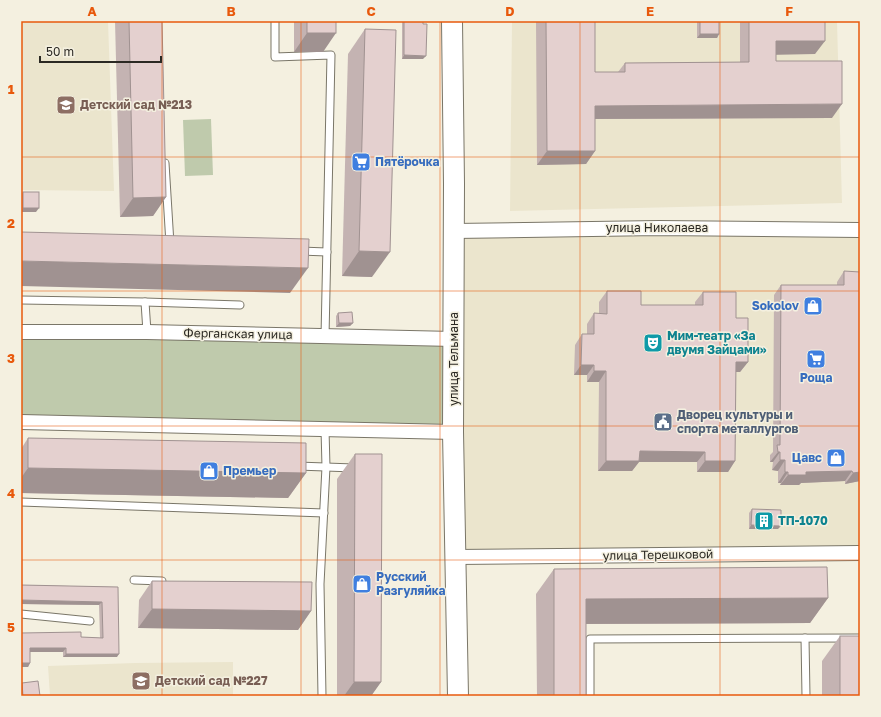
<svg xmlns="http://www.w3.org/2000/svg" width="881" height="717" viewBox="0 0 881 717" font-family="'Golos Text',sans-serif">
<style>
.built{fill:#ebe5cd}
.green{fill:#bfcaac}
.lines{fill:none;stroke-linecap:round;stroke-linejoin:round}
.lane-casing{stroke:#7a7668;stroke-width:9}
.street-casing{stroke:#7a7668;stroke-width:16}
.secondary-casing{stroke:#7a7668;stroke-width:22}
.lane{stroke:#fff;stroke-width:7}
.street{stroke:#fff;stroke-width:14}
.secondary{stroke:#fff;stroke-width:20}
.wall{fill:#c4b3b2}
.shaded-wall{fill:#a09291}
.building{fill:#e4d0cf;stroke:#a09291}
.grid{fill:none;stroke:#e8590c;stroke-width:1;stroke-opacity:0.55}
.labels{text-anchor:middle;stroke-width:3;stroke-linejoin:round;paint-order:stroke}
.education-label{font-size:12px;font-weight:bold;fill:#785e54;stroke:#f4f0e0;text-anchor:start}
.shop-label{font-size:12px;font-weight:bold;fill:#366cbe;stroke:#f4f0e0;text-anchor:start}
.street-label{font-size:12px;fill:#2b2923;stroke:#f4f0e0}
.culture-label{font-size:12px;font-weight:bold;fill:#0d838f;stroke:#f4f0e0;text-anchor:start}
.service-label{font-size:12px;font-weight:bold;fill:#4e5e75;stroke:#f4f0e0;text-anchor:start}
.neatline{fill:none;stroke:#e8590c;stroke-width:1.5}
.grid-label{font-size:13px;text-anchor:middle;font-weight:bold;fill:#e8590c}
</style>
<rect width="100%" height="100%" fill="#f4f0e0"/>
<!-- built -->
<g class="built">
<path d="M21 21H108L114 191 21 190Z"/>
<path d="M512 21H837L842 203 510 211Z"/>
<path d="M860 230V553L456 557 454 231Z"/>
<path d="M233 662V696H50L48 666 135 663Z"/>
</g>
<!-- green -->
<g class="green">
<path d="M211 119 213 175 185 176 183 120Z"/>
<path d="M21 332 454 339 453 432 21 422Z"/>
</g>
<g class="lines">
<!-- lane casing -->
<g class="lane-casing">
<g id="lane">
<path d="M275 21V57L331 55 325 337"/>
<path d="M165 163 170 244"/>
<path d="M300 251 327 252"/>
<path d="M21 300 145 302 240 305"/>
<path d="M145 302 147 332"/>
<path d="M297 466 354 468"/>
<path d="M21 502 324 513"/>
<path d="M134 580 162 581"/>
<path d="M21 614 90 621"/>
<path d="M805 638 806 696"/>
<path d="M322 696 320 584 326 467 325 429"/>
<path d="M590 696V639L860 638"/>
</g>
</g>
<!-- street casing -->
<g class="street-casing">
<g id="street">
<path d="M454 231 659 228 860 230"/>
<path d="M21 332H147L454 339"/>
<path d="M21 422 453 432"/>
<path d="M456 557 860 553"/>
</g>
</g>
<!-- secondary casing -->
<g class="secondary-casing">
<path id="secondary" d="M452 21 454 184 453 432 458 696"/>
</g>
<!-- lane -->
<use href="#lane" class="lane"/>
<!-- street -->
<use href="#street" class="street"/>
<!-- secondary -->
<use href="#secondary" class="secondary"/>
</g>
<!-- wall -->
<g class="wall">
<path d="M115 21H162L166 197 153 216 120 217Z"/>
<path d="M294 21H336L323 52H294Z"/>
<rect x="402" y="21" width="21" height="38"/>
<path d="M536 21H595V72H618L625 63 740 62V21H825L815 54H776V61L832 118 595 119V151L586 164 537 165Z"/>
<path d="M697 21H719V34L717 38H697Z"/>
<path d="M365 29 372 277 342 276 348 54Z"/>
<path d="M23 192 36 212H21V195Z"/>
<path d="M844 271 860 481 845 484V481L801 483 799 485H780L781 483H778V471L772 470 773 462H770V455L773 452 774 295 781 285H837V282Z"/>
<path d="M607 291 641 305H695V302L703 292 736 318 748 362 740 372H736L735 461 728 472H697V462H639L632 471H598L599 382H587V375H574L575 345 582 334H587V324L594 313 599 314V302Z"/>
<path d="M338 313 353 323 350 326 336 327V316Z"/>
<path d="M28 438 306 473 288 498 21 493V449Z"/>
<path d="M355 454 381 682 371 696H337V479Z"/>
<path d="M752 509 778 529H749V513Z"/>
<path d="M554 569 828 598 810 623 586 624V696H537L536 594Z"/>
<path d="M152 581 311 611 298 630 138 628 139 600Z"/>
<path d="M21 585 118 587 117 657H63V652H30V663L28 667 21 633 81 637 100 638 99 605 21 604Z"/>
<path d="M840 636 860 696H822V661Z"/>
<path d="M22 683 40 696H21V685Z"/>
</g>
<!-- shaded-wall -->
<g class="shaded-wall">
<path d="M307 33H336L323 52H294Z"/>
<path d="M700 34H719L717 38H697Z"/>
<path d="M776 41H825L815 54 767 55Z"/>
<path d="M404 55 426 56 423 59H402Z"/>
<path d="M842 104 832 118 586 119 595 106Z"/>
<path d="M547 151H595L586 164 537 165Z"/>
<path d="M166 197 153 216 120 217 133 198Z"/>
<path d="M23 208H39L36 212H21Z"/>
<path d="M359 251 390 252 372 277 342 276Z"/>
<path d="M21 261 308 268 290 293 21 286Z"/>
<path d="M339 323H353L350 326 336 327Z"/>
<path d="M736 362H748L740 372H728Z"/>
<path d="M581 365H594L587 375H574Z"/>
<path d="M594 371H606L599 382H587Z"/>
<path d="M640 451 705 452 697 462H639L632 471H598L606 461Z"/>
<path d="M778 452H780L773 462H770Z"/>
<path d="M780 460H785L778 471 772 470Z"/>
<path d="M705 461H735L728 472H697Z"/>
<path d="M28 468 306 473 288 498 21 493V478Z"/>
<path d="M852 471 845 481 801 483 799 485H780L788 475 806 472Z"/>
<path d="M785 472H788L781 483H778Z"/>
<path d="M860 472V481L845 484 853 473Z"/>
<path d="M751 525 781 526 778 529H749Z"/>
<path d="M828 598 810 623 569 624 586 599Z"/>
<path d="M21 600 102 602 99 605 21 604Z"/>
<path d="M152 609 311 611 298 630 138 628Z"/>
<path d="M30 648H66L63 652H28Z"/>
<path d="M66 654H119L117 657H63Z"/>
<path d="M21 663H30L28 667H21Z"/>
<path d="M354 682H381L371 696H344Z"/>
</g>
<!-- building -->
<g class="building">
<path d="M129 21H162L166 197 133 198Z"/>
<rect x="307" y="21" width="29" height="12"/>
<path d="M404 21H423V24H427L426 56 404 55Z"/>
<path d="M546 21H595V72H625V63L749 62V21H825V41H776V61H842V104L595 106V151H547Z"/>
<rect x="700" y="21" width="19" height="13"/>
<path d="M365 29 396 30 390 252 359 251Z"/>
<rect x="23" y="192" width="16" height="16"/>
<path d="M21 232 309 239 308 268 21 261Z"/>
<path d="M844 271 860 272V472L853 473 852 471 806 472V475H788V472H785V460H780V452H778L777 445H780L781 285H844Z"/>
<path d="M607 291H641V305H703V292H736V318H748V362H736L735 461H705V452L640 451 639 461H606V371H594V365H581L582 334H594V313L607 314Z"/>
<path d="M352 312 353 323H339L338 313Z"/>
<path d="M28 438 306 443V473L28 468Z"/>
<path d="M355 454H382L381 682H354Z"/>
<path d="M752 509 781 510V526L751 525Z"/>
<path d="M827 567 828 598 586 599V696H554V569Z"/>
<path d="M152 581 312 582 311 611 152 609Z"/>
<path d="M21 585 118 587 119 654H66V648H30V663H21V633L81 632V637L103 638 102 602 21 600Z"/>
<rect x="840" y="636" width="20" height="60"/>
<path d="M38 681 40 696H23L22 683Z"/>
</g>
<!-- grid -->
<path class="grid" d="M162 21V696M301 21V696M440 21V696M580 21V696M720 21V696M21 157H860M21 291H860M21 426H860M21 560H860"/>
<!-- icons -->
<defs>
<g id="school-square" transform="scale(1)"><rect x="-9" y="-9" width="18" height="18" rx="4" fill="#8d6e63" stroke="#f4f0e0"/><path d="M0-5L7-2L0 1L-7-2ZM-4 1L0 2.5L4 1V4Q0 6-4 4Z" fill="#fff"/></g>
<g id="supermarket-square" transform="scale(1)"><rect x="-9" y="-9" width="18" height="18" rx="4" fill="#3f7fe0" stroke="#f4f0e0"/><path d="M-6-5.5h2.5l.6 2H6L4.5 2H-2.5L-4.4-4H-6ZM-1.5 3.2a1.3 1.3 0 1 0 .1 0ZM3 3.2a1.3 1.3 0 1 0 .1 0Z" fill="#fff"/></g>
<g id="shop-square" transform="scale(1)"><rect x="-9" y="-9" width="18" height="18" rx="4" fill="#3f7fe0" stroke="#f4f0e0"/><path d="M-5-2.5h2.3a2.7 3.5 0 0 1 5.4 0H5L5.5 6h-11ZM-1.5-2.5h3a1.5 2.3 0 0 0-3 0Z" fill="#fff"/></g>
<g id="theatre-square" transform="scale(1)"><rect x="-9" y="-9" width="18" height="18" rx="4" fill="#0f9aa8" stroke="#f4f0e0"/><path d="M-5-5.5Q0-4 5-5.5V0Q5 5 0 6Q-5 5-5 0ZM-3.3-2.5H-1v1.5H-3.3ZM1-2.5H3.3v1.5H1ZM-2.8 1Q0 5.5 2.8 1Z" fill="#fff"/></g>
<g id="civic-square" transform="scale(1)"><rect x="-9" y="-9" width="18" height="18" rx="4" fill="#5c6f8a" stroke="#f4f0e0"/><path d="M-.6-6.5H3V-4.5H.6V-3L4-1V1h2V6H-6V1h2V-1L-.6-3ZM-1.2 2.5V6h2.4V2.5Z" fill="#fff"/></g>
<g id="building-square" transform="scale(1)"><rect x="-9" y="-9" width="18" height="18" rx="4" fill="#0f9aa8" stroke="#f4f0e0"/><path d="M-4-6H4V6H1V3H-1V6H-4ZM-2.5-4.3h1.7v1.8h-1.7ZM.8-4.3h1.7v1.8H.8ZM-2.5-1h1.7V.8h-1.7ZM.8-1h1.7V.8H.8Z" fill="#fff"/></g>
</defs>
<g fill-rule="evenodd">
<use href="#school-square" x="66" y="105"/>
<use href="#supermarket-square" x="361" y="162"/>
<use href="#shop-square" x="813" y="306"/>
<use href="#theatre-square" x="653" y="343"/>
<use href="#supermarket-square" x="816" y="359"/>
<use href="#civic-square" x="663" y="422"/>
<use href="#shop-square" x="836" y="458"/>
<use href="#shop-square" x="209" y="471"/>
<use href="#building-square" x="764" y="521"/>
<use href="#shop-square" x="362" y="584"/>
<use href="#school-square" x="141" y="681"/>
</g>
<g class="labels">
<!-- education labels -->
<g class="education-label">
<text x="80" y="109">Детский сад №213</text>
<text x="155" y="685">Детский сад №227</text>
</g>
<!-- shop labels -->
<g class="shop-label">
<text x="375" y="166">Пятёрочка</text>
<text x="799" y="310" text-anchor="end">Sokolov</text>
<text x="816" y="382" text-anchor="middle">Роща</text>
<text x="822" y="462" text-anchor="end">Цавс</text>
<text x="223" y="475">Премьер</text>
<text x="376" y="581">Русский<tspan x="376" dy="14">Разгуляйка</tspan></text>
</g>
<!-- street labels -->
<g class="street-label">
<text x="657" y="232">улица Николаева</text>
<text transform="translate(238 334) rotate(1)" y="4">Ферганская улица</text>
<text transform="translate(454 359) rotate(-90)" y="4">улица Тельмана</text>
<text transform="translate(658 555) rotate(-1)" y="4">улица Терешковой</text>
</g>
<!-- culture labels -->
<g class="culture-label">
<text x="667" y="340">Мим-театр «За<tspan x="667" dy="14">двумя Зайцами»</tspan></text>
<text x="778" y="525">ТП-1070</text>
</g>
<!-- service labels -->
<g class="service-label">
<text x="677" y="419">Дворец культуры и<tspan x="677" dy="14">спорта металлургов</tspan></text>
</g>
</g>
<!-- border -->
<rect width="881" height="717" fill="none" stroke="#f4f0e0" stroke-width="44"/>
<!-- scale -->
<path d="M40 56v6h121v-6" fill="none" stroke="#2b2923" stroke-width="2"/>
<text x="46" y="56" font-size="12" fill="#2b2923" stroke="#f4f0e0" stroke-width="3" paint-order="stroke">50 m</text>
<rect x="22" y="22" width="837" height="673" class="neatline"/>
<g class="grid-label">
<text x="92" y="16">A</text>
<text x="231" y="16">B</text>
<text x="371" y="16">C</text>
<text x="510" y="16">D</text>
<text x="650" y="16">E</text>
<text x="789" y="16">F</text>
<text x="11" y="94">1</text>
<text x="11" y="228">2</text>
<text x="11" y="363">3</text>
<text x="11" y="498">4</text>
<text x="11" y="632">5</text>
</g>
</svg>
